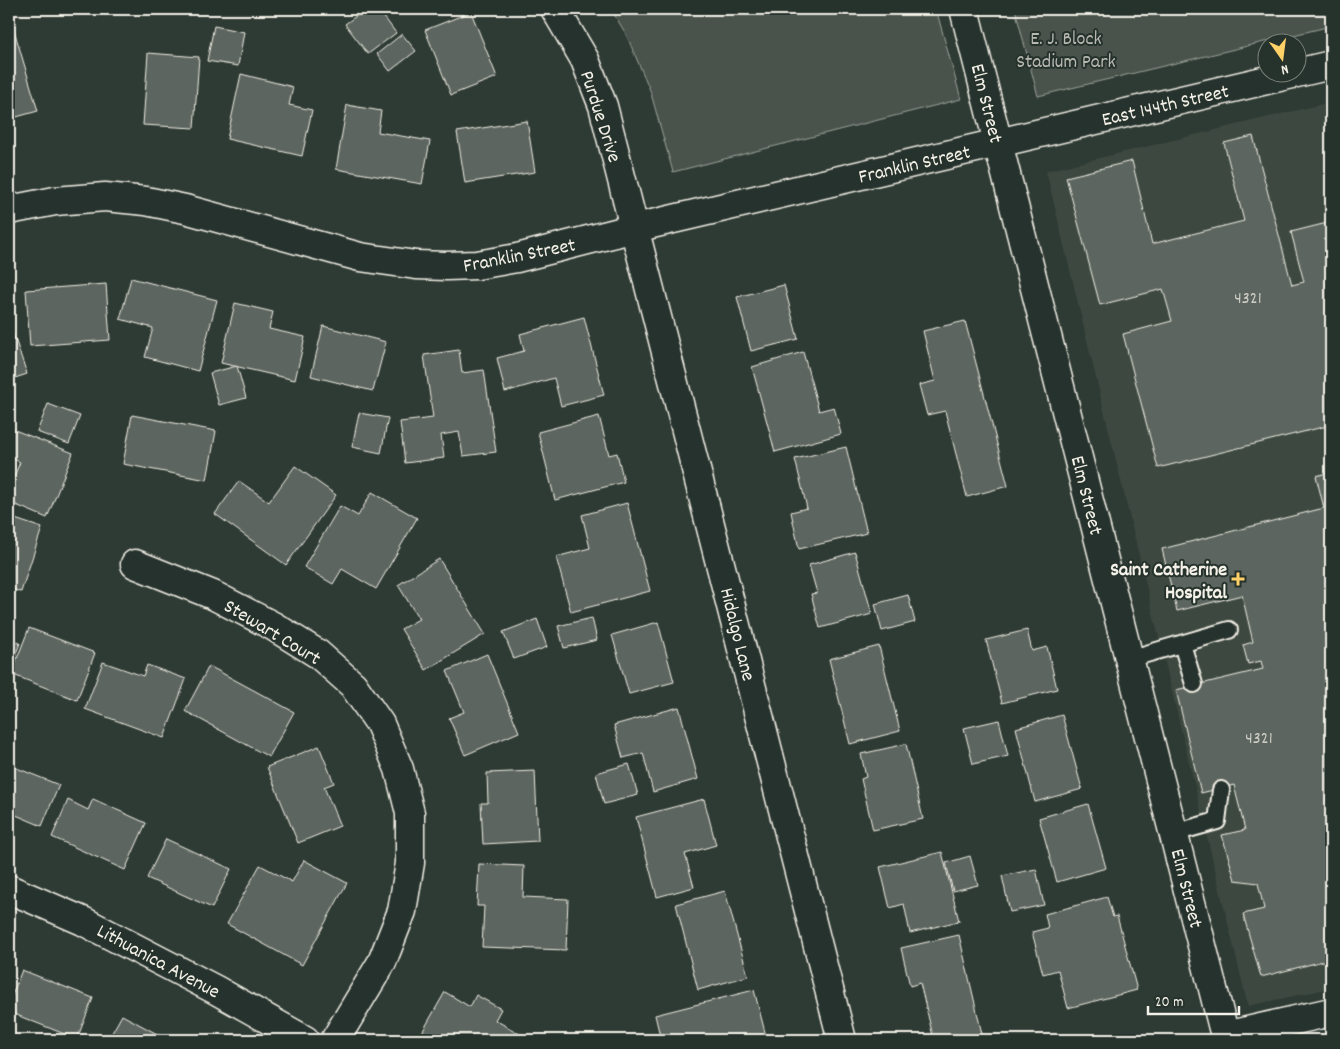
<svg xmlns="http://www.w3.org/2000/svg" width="1340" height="1049" viewBox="0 0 1340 1049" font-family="Dekko,sans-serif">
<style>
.built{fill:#3c4841}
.green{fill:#48524c;stroke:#9ea29a}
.building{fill:#5c655e;stroke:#f4f1e8}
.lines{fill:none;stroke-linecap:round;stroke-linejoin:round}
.service-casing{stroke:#f4f1e8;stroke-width:20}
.minor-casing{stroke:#f4f1e8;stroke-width:31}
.tertiary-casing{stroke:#f4f1e8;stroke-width:31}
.service{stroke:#26332d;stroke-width:16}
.minor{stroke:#26332d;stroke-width:28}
.tertiary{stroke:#26332d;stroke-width:28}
.poi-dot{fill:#ffd166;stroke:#26332d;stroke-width:2}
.labels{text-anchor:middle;stroke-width:4;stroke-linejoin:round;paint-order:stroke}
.number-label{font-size:18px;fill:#cecec6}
.park-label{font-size:20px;fill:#b8b9b1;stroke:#26332d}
.street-label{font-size:20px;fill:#f4f1e8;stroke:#26332d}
.poi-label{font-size:20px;font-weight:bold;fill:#f4f1e8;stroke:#26332d;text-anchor:end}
</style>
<rect width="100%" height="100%" fill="#2e3b34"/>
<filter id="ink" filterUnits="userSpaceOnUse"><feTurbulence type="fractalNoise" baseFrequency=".02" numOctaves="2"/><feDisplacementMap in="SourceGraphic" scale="10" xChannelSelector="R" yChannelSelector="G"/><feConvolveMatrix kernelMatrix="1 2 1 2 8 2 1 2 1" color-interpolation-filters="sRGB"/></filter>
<g filter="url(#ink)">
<!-- built -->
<path class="built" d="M1331 102V988L1248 1006 1046 171Z"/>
<!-- green -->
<g class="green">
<path d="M611 9H936L961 99 673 172 650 90 626 34Z"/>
<path d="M1015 9H1331V26L1038 96Z"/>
</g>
<!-- building -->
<g class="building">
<path d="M366 9H378L396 33 368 54 345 24Z"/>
<path d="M471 12 497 77 451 95 425 30Z"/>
<path d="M214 26 244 32 238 66 207 61Z"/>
<path d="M14 30 38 111 9 119V31Z"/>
<path d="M402 34 416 51 390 71 377 54Z"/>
<path d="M148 53 199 57 194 128 143 125Z"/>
<path d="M241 74 293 87 289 105 312 110 302 156 227 139Z"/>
<path d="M347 105 381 111 378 132 430 141 422 184 336 169Z"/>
<path d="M527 121 535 172 465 183 457 132Z"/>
<path d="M1253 136 1292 285 1304 282 1291 232 1331 222V425L1158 468 1123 334 1172 321 1163 289 1100 305 1066 177 1132 161 1152 244 1244 221 1224 143Z"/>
<path d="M131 278 217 300 198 371 145 357 153 328 120 319Z"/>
<path d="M106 284 110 340 30 346 26 290Z"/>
<path d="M784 285 798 339 751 351 737 297Z"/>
<path d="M235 303 273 312 269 329 305 337 295 380 221 363Z"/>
<path d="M584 317 604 395 561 406 554 378 505 392 497 358 524 351 520 334Z"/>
<path d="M9 321 27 374 9 380Z"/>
<path d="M965 321 1008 486 967 497 945 411 927 415 919 385 935 381 923 331Z"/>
<path d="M323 326 386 342 373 391 311 376Z"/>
<path d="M459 350 462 373 484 370 496 452 463 456 459 432 441 435 444 458 405 463 400 422 433 418 424 355Z"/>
<path d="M803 352 819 411 834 407 841 434 775 452 752 367Z"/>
<path d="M237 366 246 398 219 405 210 373Z"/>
<path d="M48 404 80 416 69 444 37 432Z"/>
<path d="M359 413 388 418 381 453 352 447Z"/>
<path d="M132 415 216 431 207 480 123 464Z"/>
<path d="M599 416 609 455 617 453 624 482 555 500 538 432Z"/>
<path d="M12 429 73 453 47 518 9 502V489L20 462 9 457V436Z"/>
<path d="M846 447 867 533 799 549 791 512 807 508 795 459Z"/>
<path d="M295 466 336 495 286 565 215 514 239 481 269 502Z"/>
<path d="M1331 472V959L1261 977 1243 914 1264 909 1258 883 1235 880 1222 835 1245 830 1234 785 1201 793 1176 690 1263 669 1261 661 1248 664 1243 645 1253 642 1242 595 1177 611 1162 549 1324 508 1316 476Z"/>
<path d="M372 492 417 518 376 589 342 569 333 584 304 567 340 506 358 516Z"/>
<path d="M627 503 650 591 571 612 556 557 590 548 582 515Z"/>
<path d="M9 517 42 528 21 592 9 588Z"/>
<path d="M855 552 872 614 820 628 811 594 817 593 809 565Z"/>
<path d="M439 559 485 634 426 670 401 629 419 619 398 585Z"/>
<path d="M908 595 915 622 882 631 875 604Z"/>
<path d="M592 618 597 640 564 648 558 626Z"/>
<path d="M537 619 547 647 514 659 503 632Z"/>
<path d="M658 622 674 682 629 694 612 635Z"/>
<path d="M29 628 95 653 77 700 11 674Z"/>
<path d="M1027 630 1032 651 1047 647 1057 689 1002 703 986 640Z"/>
<path d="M9 639 20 643 9 672Z"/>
<path d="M879 646 900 731 850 744 829 659Z"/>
<path d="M487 654 519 732 465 755 449 718 464 712 447 671Z"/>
<path d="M103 662 143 676 147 665 186 679 164 738 85 709Z"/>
<path d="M209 666 294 712 269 757 185 711Z"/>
<path d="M679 707 698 779 653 792 643 753 623 758 614 725Z"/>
<path d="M1062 715 1082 789 1035 802 1016 728Z"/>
<path d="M999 720 1008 756 973 764 964 728Z"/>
<path d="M906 744 923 819 873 830 861 779 866 777 861 754Z"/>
<path d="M319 746 334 783 324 787 340 826 298 843 267 767Z"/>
<path d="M629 764 638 795 604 804 596 773Z"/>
<path d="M9 765 59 785 42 826 9 812Z"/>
<path d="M535 771 538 841 483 844 481 803H488L487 773Z"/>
<path d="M93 799 146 823 125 870 52 837 68 800 88 810Z"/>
<path d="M704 799 716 845 685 854 694 887 657 897 636 817Z"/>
<path d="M1088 804 1106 868 1057 882 1039 818Z"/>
<path d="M166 839 231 869 212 908 147 878Z"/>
<path d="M942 852 959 921 910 933 904 904 890 908 880 867Z"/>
<path d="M970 856 978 885 953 891 946 863Z"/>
<path d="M304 860 347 883 302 965 227 924 260 865 292 882Z"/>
<path d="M479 864 524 866 523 897 568 899 566 950 482 947 484 906H477Z"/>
<path d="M1036 869 1044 905 1010 912 1002 876Z"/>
<path d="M725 891 748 976 698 990 676 904Z"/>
<path d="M1107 897 1113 917 1117 916 1137 990 1068 1008 1058 970 1043 974 1032 932 1048 928 1045 914Z"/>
<path d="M959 935 982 1034 955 1040H934L920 983 910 986 901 948Z"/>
<path d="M22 970 93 998 77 1039 9 1012V1003Z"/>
<path d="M754 990 767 1040H661L655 1015Z"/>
<path d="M445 992 470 1007 476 995 501 1009 495 1020 522 1035 520 1040H428L420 1036Z"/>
<path d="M122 1015 159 1035 156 1040H108Z"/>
<path d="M9 1034 23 1037 22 1040H9Z"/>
<path d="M639 1038V1040H558Z"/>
</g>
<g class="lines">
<!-- service casing -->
<g class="service-casing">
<g id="service">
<path d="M1182 644 1194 684"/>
<path d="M1129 659 1229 630"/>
<path d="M1174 833 1217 821 1221 790"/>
</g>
</g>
<!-- minor casing -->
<g class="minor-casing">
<g id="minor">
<path d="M555 9 585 60 603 106 842 1040"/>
<path d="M964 9 1226 1040"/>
<path d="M135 564 213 595 273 626 318 654 353 685 380 724 399 769 410 813V863L402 911 382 962 335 1040"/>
<path d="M9 889 83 921 216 990 305 1040"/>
<path d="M1225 1036 1331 1012"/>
</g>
</g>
<!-- tertiary casing -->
<g class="tertiary-casing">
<path id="tertiary" d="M9 210 55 201 105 197 146 201 185 209 360 257 416 265 446 266 477 265 517 258 635 228 1331 65"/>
</g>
<!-- service -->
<use href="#service" class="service"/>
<!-- minor -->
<use href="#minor" class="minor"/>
<!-- tertiary -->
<use href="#tertiary" class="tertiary"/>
</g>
</g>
<!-- markers -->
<path class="poi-dot" d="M1235.5 571.5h5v5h5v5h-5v5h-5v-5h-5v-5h5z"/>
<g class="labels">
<!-- number labels -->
<g class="number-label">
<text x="1248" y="303">4321</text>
<text x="1259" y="743">4321</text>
</g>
<!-- park labels -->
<g class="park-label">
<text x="1066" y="44">E. J. Block<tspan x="1066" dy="23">Stadium Park</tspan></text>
</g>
<!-- street labels -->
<g class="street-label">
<text transform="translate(988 103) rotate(76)" y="7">Elm Street</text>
<text transform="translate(1165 104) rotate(-13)" y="7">East 144th Street</text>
<text transform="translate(602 116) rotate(72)" y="7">Purdue Drive</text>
<text transform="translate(914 163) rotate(-13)" y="7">Franklin Street</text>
<text transform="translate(519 254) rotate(-11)" y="7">Franklin Street</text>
<text transform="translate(1088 495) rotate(76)" y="7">Elm Street</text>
<text transform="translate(273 631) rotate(31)" y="7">Stewart Court</text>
<text transform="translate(739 634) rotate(76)" y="7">Hidalgo Lane</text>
<text transform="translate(1188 888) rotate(76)" y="7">Elm Street</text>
<text transform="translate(159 960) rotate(28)" y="7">Lithuanica Avenue</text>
</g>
<!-- poi labels -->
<g class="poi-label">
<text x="1227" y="575">Saint Catherine<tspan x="1227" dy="23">Hospital</tspan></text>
</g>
</g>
<!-- margin -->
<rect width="1340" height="1049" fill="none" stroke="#26332d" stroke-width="30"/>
<rect x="15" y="15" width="1310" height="1019" fill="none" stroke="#f4f1e8" stroke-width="2" filter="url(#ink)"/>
<!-- north arrow -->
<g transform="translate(1282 58) rotate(166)"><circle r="24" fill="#26332d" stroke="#787f78"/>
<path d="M0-4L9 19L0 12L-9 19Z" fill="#ffd166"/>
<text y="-8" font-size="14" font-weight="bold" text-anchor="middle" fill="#f4f1e8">N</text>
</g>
<!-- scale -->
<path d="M1148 1006v8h91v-8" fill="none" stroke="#f4f1e8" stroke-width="2.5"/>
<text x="1155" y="1006" font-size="15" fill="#f4f1e8" stroke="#26332d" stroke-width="4" paint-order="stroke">20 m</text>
</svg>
